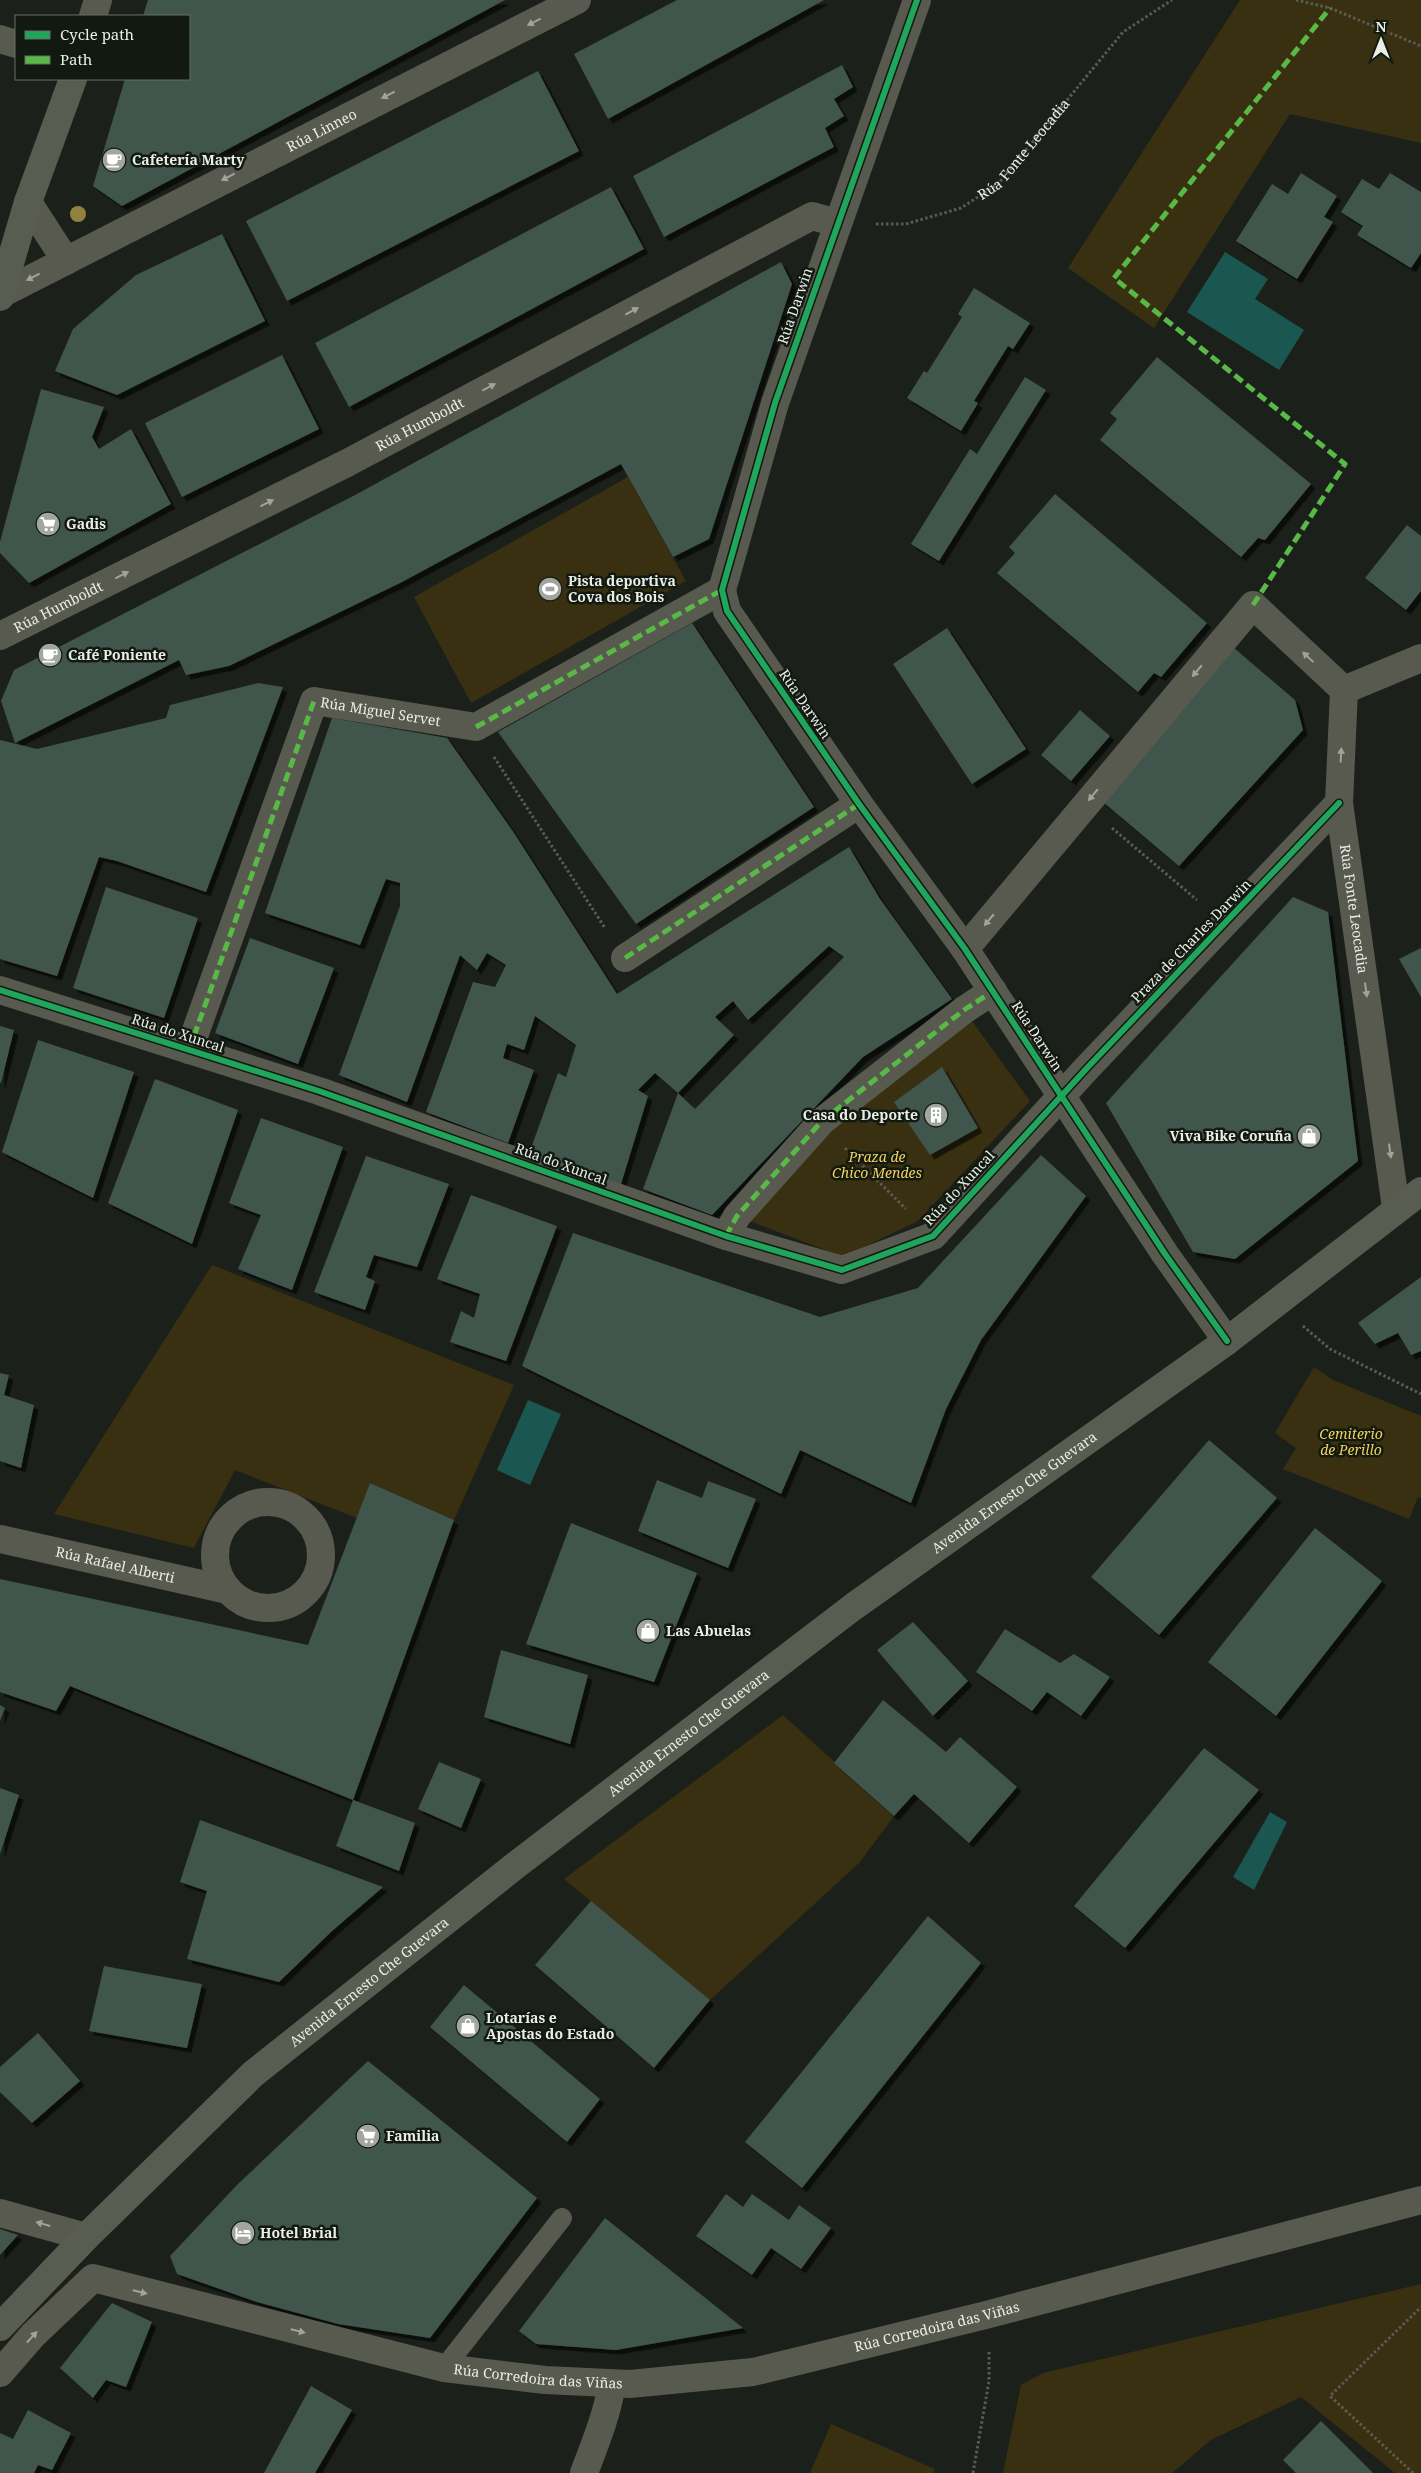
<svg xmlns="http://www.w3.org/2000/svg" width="1421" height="2473" viewBox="0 0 1421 2473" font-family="'Noto Serif',serif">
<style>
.green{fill:#383011}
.water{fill:#1a5750}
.building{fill:#41554b;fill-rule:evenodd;filter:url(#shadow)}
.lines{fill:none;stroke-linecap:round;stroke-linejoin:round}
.path{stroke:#595c54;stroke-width:3;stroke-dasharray:2.5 2.5;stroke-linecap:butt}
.lane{stroke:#58594f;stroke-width:20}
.street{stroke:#58594f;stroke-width:28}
.secondary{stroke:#595c50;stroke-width:28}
.quiet{stroke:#58b947;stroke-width:5;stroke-dasharray:10 5;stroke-linecap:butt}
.cycleway-casing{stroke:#121910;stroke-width:9}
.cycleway{stroke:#20a55d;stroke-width:6}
.tree{fill:#92813e}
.oneway{fill:#a0a49b}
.labels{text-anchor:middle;stroke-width:5;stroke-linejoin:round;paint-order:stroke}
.street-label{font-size:14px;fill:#e9eee7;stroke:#121910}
.poi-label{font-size:14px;font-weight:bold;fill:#e9eee7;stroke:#121910;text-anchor:start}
.park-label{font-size:14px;font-style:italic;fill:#f3d15b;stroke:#121910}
</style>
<defs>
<filter id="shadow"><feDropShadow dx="4.5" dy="4.5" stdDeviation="0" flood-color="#0009"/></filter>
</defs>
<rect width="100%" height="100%" fill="#1c201b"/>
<!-- green -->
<g class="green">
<path d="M1240 0H1421V143L1290 114 1154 328 1068 268Z"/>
<path d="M628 477 686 581 471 703 414 597Z"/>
<path d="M964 1010 1030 1101 918 1221 843 1257 737 1216Z"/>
<path d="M212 1265 514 1385 454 1520 370 1483 357 1518 235 1470 194 1548 54 1514Z"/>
<path d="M1314 1367 1333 1380 1421 1416V1498L1418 1497 1409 1519 1283 1469 1296 1448 1275 1433Z"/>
<path d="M783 1715 894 1816 859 1863 710 2000 564 1879Z"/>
<path d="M1421 2284V2473H1395L1301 2397 1211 2440 1172 2473H1003L1021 2385 1043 2373Z"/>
<path d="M831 2424 935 2469 933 2473H810Z"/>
</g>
<!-- water -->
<g class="water">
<path d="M1225 252 1268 279 1255 299 1304 330 1279 370 1187 312Z"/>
<path d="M528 1400 561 1414 530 1485 497 1470Z"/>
<path d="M1270 1812 1287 1822 1254 1890 1233 1877Z"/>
</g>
<!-- building -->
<g class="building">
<path d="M148 0H505L122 206 93 186 125 79H189V16H143Z"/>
<path d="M677 0H824L608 119 574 54Z"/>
<path d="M842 65 853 87 834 99 844 116 825 128 834 147 664 237 633 176Z"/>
<path d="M538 71 579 151 287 301 246 221Z"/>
<path d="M1301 173 1337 196 1324 217 1333 222 1297 279 1236 241 1272 184 1288 194Z"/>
<path d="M1390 173 1421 192V253L1411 268 1357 235 1363 226 1341 212 1362 179 1379 189Z"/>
<path d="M611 187 644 249 349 407 315 343Z"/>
<path d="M222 234 265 321 117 395 55 371 73 329 136 275Z"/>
<path d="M781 262 792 284 709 539 673 557 621 464 402 582 229 666 186 675 179 660 15 743 1 701 14 670 357 494Z"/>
<path d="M974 288 1030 323 1013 349 1008 346 974 401 978 403 961 431 907 398 924 371 927 373 962 317 958 314Z"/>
<path d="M282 355 319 429 182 497 145 423Z"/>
<path d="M1157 357 1311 484 1265 540 1258 538 1241 557 1100 440 1117 419 1110 413Z"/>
<path d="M1025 377 1046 390 939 561 911 544 970 449 977 454Z"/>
<path d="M41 389 104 407 92 437 99 449 131 429 171 504 29 583 0 553V542Z"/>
<path d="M1055 494 1207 623 1161 677 1154 673 1138 692 997 573 1015 553 1009 547Z"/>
<path d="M1407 525 1421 536V591L1406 610 1365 578Z"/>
<path d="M692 623 814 807 636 924 498 732Z"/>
<path d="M947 628 1026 749 972 784 893 664Z"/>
<path d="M1234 648 1295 700 1303 730 1179 866 1102 801Z"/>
<path d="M258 683 283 687 206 892 117 861 99 857 57 976 0 959V740L37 749 166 718 170 705Z"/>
<path d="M1080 710 1110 736 1071 781 1041 755Z"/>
<path d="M332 718 447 738 514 833 617 994 849 847 880 899 952 999 863 1057 712 1215 643 1189 678 1093 655 1073 638 1090 648 1096 621 1184 530 1151 558 1073 566 1077 576 1045 535 1016 524 1050 507 1044 503 1058 534 1070 508 1143 426 1112 473 982 495 987 506 965 487 953 477 970 460 955 407 1102 339 1075 400 906V883L386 879 360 945 265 913ZM829 946 844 957 695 1109 678 1093 734 1035 715 1017 733 1001 748 1020Z"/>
<path d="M106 887 198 918 164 1018 73 988Z"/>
<path d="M1293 897 1328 912 1358 1161 1235 1259 1193 1252 1106 1103Z"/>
<path d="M250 938 334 968 298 1064 215 1033Z"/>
<path d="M1421 948V997L1399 959Z"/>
<path d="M0 1026 14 1030 1 1083H0Z"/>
<path d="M38 1040 134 1072 93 1198 2 1152Z"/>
<path d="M942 1067 978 1128 930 1155 894 1102Z"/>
<path d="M155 1079 238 1110 192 1244 108 1203Z"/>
<path d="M261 1118 343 1147 292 1290 238 1269 261 1215 229 1203Z"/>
<path d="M1041 1155 1086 1196 981 1340 946 1409 911 1503 800 1450 781 1494 522 1366 573 1233 820 1317 918 1288Z"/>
<path d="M366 1156 449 1184 417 1267 374 1255 366 1277 375 1281 365 1310 314 1292Z"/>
<path d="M471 1195 557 1226 506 1361 450 1342 461 1311 474 1318 480 1294 437 1279Z"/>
<path d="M1421 1277V1351L1411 1355 1398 1333 1375 1344 1358 1323Z"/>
<path d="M0 1373 9 1375 4 1395 34 1405 21 1468 0 1461Z"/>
<path d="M1209 1440 1277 1498 1159 1635 1091 1577Z"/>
<path d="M657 1480 702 1498 708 1481 756 1499 728 1568 638 1531Z"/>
<path d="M370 1483 454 1520 353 1800 70 1686 56 1711 0 1692V1579L308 1645Z"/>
<path d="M571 1523 697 1573 654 1682 526 1644Z"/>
<path d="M1315 1528 1382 1581 1276 1716 1208 1662Z"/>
<path d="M913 1622 968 1681 933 1716 877 1650Z"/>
<path d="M1005 1629 1060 1663 1074 1654 1110 1677 1081 1716 1047 1692 1032 1711 976 1672Z"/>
<path d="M501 1650 588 1675 570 1744 484 1717Z"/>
<path d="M883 1700 946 1752 960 1737 1017 1787 969 1843 914 1794 894 1816 834 1763Z"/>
<path d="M0 1705 5 1708 0 1721Z"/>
<path d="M1204 1748 1259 1790 1125 1948 1074 1906Z"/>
<path d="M439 1762 481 1779 461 1828 418 1809Z"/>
<path d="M0 1788 19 1795 0 1854Z"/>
<path d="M353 1800 415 1823 399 1871 336 1846Z"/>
<path d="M200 1820 383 1887 331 1932 279 1982 187 1959 207 1891 180 1882Z"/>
<path d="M591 1901 710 2000 654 2068 535 1965Z"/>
<path d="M928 1916 981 1963 802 2188 745 2142Z"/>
<path d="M104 1966 202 1984 187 2048 89 2031Z"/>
<path d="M464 1985 600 2099 567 2142 430 2027Z"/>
<path d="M38 2033 80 2081 32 2123 0 2092V2067Z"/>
<path d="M368 2061 537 2198 430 2338 338 2324 257 2302 177 2274 170 2256 238 2184Z"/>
<path d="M726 2194 743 2207 752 2194 789 2220 799 2205 831 2228 801 2269 771 2248 752 2275 696 2236Z"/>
<path d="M605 2218 743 2328 616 2350 536 2344 519 2331Z"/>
<path d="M0 2229 18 2235 0 2255Z"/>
<path d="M112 2303 152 2322 126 2387 106 2380 93 2398 60 2368Z"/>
<path d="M311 2386 352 2410 315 2473H264Z"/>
<path d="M28 2410 71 2433 52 2470 38 2465 34 2473H0V2433L13 2439Z"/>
<path d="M1321 2421 1373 2473H1296L1283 2460Z"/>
</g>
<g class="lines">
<!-- path -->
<g class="path">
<path d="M1296 0 1330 8 1421 46"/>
<path id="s1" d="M876 224H906L961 208 998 184 1123 32 1172 0"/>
<path d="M494 757 605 928"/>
<path d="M1112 828 1197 900"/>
<path d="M845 1148 906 1209"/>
<path d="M1303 1326 1330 1349 1421 1394"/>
<path d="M973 2473 989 2381V2350"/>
<path d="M1413 2473 1330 2396 1421 2307"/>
</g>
<!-- lane -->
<path class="lane" d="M444 2368 562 2218"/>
<!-- street -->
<g class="street">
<path d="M917 0 775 403 722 590 727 611 859 804 965 949 1165 1254 1227 1341"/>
<path d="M93 16 98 0"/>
<path d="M0 39 16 44"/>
<path d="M28 202 66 261"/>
<path id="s2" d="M1 294 577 0"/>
<path id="s3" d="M0 636 347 463 812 216 837 223"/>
<path id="s4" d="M1344 690 1339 803 1396 1208"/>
<path d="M1344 690 1421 658"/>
<path d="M965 949 1253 605 1344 690"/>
<path d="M625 958 859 804"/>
<path d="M0 990 319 1091 726 1236 842 1270 933 1236 1087 1068 1339 803"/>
<path id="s5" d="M189 1050 314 701 476 727 722 590"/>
<path d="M726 1236 737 1216 822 1121 964 1010 993 991"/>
<circle cx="268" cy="1555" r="53"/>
<path id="s6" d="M0 1539 228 1590"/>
<path d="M0 2213 86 2237"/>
<path id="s7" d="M0 2373 33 2335 93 2278 444 2368 545 2380 630 2384 753 2372 986 2315 1421 2200"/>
<path d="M584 2473C595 2444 607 2415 612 2384"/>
</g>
<!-- secondary -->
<g class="secondary">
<path d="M0 297 28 202 73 79"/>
<path id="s8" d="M0 2327 86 2237 253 2074 516 1865 853 1607 1227 1341 1421 1191"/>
</g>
<!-- quiet -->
<g class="quiet">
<path d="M1253 605 1345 464 1114 278 1330 8"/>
<path d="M476 727 722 590"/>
<path d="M625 958 859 804"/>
<path d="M189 1050 314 701"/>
<path d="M726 1236 737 1216 822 1121 964 1010 993 991"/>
</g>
<!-- cycleway casing -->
<g class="cycleway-casing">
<g id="cycleway">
<path d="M917 0 775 403 722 590 727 611 859 804 965 949 1165 1254 1227 1341"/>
<path d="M0 990 319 1091 726 1236 842 1270 933 1236 1087 1068 1339 803"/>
</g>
</g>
<!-- cycleway -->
<use href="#cycleway" class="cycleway"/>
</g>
<!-- trees -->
<circle class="tree" cx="78" cy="214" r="8"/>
<!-- one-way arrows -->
<defs><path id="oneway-solid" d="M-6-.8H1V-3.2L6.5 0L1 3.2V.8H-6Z" transform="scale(1.25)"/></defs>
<g class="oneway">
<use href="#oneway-solid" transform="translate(534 22) rotate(153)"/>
<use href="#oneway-solid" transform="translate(388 95) rotate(153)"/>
<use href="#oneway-solid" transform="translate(228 177) rotate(153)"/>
<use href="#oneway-solid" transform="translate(33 277) rotate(153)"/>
<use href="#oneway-solid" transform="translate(632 311) rotate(-28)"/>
<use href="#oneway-solid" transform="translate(489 387) rotate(-28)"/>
<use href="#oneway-solid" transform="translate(267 503) rotate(-27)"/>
<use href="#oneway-solid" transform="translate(122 575) rotate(-27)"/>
<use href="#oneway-solid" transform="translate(1308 657) rotate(-137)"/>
<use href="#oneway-solid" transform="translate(1197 671) rotate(130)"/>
<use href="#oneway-solid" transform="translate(1341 755) rotate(-87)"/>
<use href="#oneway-solid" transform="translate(1093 795) rotate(130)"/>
<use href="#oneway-solid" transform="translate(989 920) rotate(130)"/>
<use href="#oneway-solid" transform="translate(1366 990) rotate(82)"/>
<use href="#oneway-solid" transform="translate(1390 1151) rotate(82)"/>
<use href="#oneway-solid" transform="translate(43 2224) rotate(-164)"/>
<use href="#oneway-solid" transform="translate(140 2292) rotate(14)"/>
<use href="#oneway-solid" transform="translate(298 2331) rotate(14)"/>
<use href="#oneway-solid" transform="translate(32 2337) rotate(-47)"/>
</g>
<!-- icons -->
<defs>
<g id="cafe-disc" transform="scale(1.25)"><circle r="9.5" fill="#a1a6a0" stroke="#121910"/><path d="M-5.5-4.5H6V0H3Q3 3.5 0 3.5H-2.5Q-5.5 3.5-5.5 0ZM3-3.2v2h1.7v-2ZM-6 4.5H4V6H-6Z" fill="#fff"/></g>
<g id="supermarket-disc" transform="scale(1.25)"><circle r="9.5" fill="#a1a6a0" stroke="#121910"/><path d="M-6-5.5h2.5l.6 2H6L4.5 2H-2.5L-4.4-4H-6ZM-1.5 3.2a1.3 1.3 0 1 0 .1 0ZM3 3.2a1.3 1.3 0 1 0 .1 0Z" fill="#fff"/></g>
<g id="stadium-disc" transform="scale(1.25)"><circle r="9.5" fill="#a1a6a0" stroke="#121910"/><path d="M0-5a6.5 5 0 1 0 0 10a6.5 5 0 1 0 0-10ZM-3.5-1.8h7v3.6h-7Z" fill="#fff"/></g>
<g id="building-disc" transform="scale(1.25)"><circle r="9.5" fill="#a1a6a0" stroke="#121910"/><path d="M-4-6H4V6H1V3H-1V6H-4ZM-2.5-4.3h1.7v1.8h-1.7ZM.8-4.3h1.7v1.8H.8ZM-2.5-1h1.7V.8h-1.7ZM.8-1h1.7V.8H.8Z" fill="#fff"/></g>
<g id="shop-disc" transform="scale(1.25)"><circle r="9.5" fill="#a1a6a0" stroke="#121910"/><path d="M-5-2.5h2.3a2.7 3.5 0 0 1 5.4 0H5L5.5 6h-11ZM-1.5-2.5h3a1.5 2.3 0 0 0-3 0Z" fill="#fff"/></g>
<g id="hotel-disc" transform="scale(1.25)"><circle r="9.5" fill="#a1a6a0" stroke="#121910"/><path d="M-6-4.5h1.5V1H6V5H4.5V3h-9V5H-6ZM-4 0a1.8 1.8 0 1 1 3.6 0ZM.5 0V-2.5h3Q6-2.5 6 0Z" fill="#fff"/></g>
</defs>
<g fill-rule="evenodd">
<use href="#cafe-disc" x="114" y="160"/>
<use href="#supermarket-disc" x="48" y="524"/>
<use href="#stadium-disc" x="550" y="589"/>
<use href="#cafe-disc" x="50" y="655"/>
<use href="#building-disc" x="936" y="1115"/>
<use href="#shop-disc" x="1309" y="1136"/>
<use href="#shop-disc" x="648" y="1631"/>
<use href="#shop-disc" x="468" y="2026"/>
<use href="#supermarket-disc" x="368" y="2136"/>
<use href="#hotel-disc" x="243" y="2233"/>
</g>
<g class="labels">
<!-- street labels -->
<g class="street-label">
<text dy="5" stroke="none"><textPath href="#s2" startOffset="360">Rúa Linneo</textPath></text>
<text dy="5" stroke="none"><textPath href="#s1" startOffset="174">Rúa Fonte Leocadia</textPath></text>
<text transform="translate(795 306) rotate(-71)" y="5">Rúa Darwin</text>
<text dy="5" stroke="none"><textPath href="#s3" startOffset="470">Rúa Humboldt</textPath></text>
<text dy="5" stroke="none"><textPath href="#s3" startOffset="65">Rúa Humboldt</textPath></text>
<text transform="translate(805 704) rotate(56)" y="5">Rúa Darwin</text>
<text dy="5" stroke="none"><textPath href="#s5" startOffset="438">Rúa Miguel Servet</textPath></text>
<text dy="5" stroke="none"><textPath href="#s4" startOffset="220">Rúa Fonte Leocadia</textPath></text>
<text transform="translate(1191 941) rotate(-46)" y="5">Praza de Charles Darwin</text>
<text transform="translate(178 1033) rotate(18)" y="5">Rúa do Xuncal</text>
<text transform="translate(1037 1036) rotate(57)" y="5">Rúa Darwin</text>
<text transform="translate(561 1164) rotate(20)" y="5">Rúa do Xuncal</text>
<text transform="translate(959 1188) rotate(-47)" y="5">Rúa do Xuncal</text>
<text dy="5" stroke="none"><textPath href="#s8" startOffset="1316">Avenida Ernesto Che Guevara</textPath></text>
<text dy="5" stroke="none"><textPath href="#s6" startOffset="118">Rúa Rafael Alberti</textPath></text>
<text dy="5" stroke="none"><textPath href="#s8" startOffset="911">Avenida Ernesto Che Guevara</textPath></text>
<text dy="5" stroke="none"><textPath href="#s8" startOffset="506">Avenida Ernesto Che Guevara</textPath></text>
<text dy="5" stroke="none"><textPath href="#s7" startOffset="995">Rúa Corredoira das Viñas</textPath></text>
<text dy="5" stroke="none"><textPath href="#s7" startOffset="590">Rúa Corredoira das Viñas</textPath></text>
</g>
<!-- poi labels -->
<g class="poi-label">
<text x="132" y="165">Cafetería Marty</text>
<text x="66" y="529">Gadis</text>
<text x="568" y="586">Pista deportiva<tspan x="568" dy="16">Cova dos Bois</tspan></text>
<text x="68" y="660">Café Poniente</text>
<text x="918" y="1120" text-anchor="end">Casa do Deporte</text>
<text x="1292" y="1141" text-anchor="end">Viva Bike Coruña</text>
<text x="666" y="1636">Las Abuelas</text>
<text x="486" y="2023">Lotarías e<tspan x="486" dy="16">Apostas do Estado</tspan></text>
<text x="386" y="2141">Familia</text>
<text x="260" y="2238">Hotel Brial</text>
</g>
<!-- park labels -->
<g class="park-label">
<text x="877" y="1162">Praza de<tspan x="877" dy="16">Chico Mendes</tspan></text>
<text x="1351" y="1439">Cemiterio<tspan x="1351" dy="16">de Perillo</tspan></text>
</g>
</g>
<!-- legend -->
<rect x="15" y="15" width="175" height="65" fill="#121910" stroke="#686e66"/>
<rect x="25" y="31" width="25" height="8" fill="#20a55d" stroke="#686e66"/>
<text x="60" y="40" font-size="15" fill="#e9eee7">Cycle path</text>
<rect x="25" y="56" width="25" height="8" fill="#58b947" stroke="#686e66"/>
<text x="60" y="65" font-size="15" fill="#e9eee7">Path</text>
<!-- north arrow -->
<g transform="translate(1381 40)" stroke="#121910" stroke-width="4" paint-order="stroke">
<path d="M0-4L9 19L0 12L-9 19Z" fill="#e9eee7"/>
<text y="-8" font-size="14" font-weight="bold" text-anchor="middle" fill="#e9eee7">N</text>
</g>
</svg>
